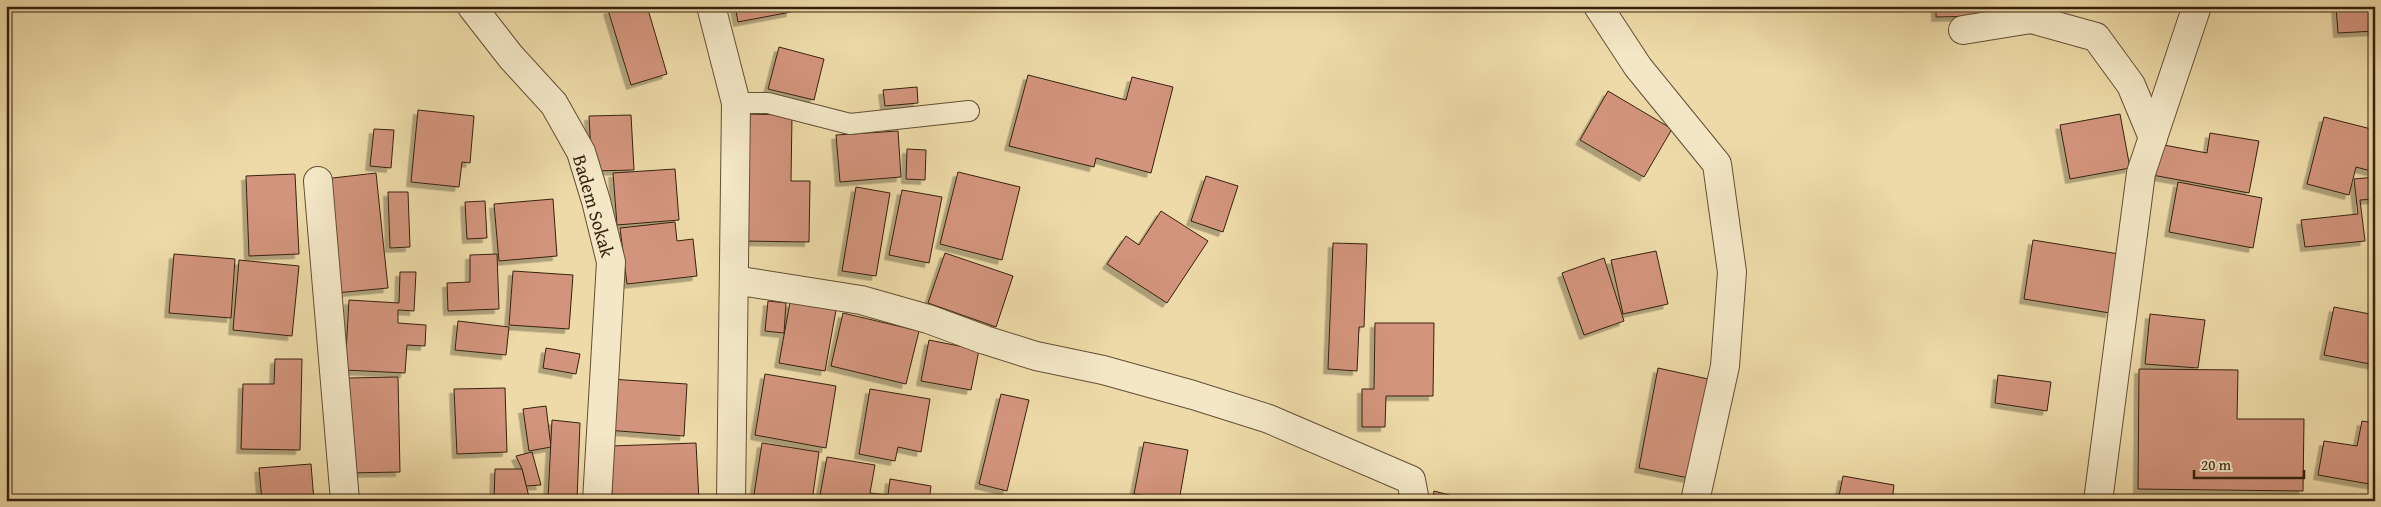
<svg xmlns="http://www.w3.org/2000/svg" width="2381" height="507" viewBox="0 0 2381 507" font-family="'Gentium Book Plus',serif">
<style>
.building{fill:#d2947c;stroke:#36210f;filter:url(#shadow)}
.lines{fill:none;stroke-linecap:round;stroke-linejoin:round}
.service-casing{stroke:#644f35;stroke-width:22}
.minor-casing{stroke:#644f35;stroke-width:30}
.tertiary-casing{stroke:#644f35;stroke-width:30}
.service{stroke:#f3e7c6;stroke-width:20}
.minor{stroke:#f3e7c6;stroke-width:28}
.tertiary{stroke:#f3e7c6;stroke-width:28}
.labels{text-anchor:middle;stroke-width:4;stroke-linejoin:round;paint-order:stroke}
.street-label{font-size:19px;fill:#36210f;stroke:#f3e7c6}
</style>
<defs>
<filter id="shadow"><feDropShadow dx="-4.5" dy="4.5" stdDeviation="0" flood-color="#0004"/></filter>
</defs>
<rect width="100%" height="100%" fill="#eddaa8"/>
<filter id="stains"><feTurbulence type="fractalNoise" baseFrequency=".004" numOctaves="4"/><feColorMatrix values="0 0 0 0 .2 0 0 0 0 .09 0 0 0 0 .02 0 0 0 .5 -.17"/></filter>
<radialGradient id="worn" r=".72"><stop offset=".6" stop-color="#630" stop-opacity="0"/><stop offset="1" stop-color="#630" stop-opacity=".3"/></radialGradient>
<!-- building -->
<g class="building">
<path d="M622 6H647L667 74 631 85 608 10Z"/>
<path d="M735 6H790L791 12 738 22Z"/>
<path d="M1936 6H1978V16L1936 17Z"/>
<path d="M2336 6H2375V31L2338 33Z"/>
<path d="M779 47 824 59 814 100 768 89Z"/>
<path d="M1028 75 1126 100 1132 77 1173 87 1151 173 1096 158 1094 167 1009 146Z"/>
<path d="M917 87 918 103 885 106 883 90Z"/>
<path d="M1608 91 1672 129 1644 177 1580 140Z"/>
<path d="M418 110 474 116 470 163 462 162 459 187 411 182Z"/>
<path d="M745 114 792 115 791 181H810L809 242 742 241Z"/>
<path d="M2120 114 2130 168 2070 179 2060 125Z"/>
<path d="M631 115 634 170 592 171 589 116Z"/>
<path d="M2324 117 2375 130V172L2356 167 2349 195 2307 184Z"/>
<path d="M374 129 394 130 391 168 370 166Z"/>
<path d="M898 131 901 177 840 182 836 135Z"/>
<path d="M2210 133 2259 141 2249 193 2147 174 2153 143 2207 153Z"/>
<path d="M907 149 926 150 925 180 906 179Z"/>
<path d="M675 169 679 220 617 225 613 173Z"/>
<path d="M958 172 1020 187 1002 260 940 244Z"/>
<path d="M376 173 388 288 336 293 324 179Z"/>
<path d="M295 174 299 254 249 256 246 176Z"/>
<path d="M1206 176 1238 186 1223 232 1191 221Z"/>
<path d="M2375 177V199L2360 200 2365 241 2305 247 2301 220 2358 214 2354 179Z"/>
<path d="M2178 182 2262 198 2253 248 2169 232Z"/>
<path d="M856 187 890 193 876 276 842 271Z"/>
<path d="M902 190 942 197 929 263 889 255Z"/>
<path d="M388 192H408L410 247 390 248Z"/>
<path d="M553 199 557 256 499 261 494 204Z"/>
<path d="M485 201 487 238 467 239 465 202Z"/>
<path d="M1161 211 1208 241 1167 303 1107 264 1126 236 1139 245Z"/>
<path d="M675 222 677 241 693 239 697 276 627 284 620 228Z"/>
<path d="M2033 240 2119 254 2110 313 2024 299Z"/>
<path d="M1333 243 1367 244 1364 327H1359L1357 371 1328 369Z"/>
<path d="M1656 251 1668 304 1623 314 1611 260Z"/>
<path d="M945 253 1013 276 996 327 928 303Z"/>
<path d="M174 254 235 259 231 318 169 313Z"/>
<path d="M497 254 499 309 448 311 447 283 470 282V255Z"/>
<path d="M1604 258 1624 321 1584 335 1562 273Z"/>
<path d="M239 260 299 266 292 336 233 330Z"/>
<path d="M513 271 573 275 569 329 509 325Z"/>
<path d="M400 272H416L414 311 398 310V323L426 325 425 346 407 345 405 373 345 370 349 300 399 303Z"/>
<path d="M768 301 786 303 784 333 765 331Z"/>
<path d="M790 302 836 310 825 371 779 363Z"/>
<path d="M2334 307 2375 315V365L2324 355Z"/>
<path d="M843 313 919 331 906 384 831 366Z"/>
<path d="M2150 314 2205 320 2198 368 2145 364Z"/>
<path d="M458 321 509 327 506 355 455 350Z"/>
<path d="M1375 323H1434L1433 396H1386L1385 427H1362V389H1374Z"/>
<path d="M929 340 979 350 971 390 921 381Z"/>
<path d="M546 348 580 354 576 374 543 368Z"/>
<path d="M275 359H302L300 450 241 449 243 384H274Z"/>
<path d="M1658 368 1708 379 1689 478 1639 468Z"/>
<path d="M2139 369 2238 370 2237 419H2304L2303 491 2138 489Z"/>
<path d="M765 374 836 386 826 448 755 435Z"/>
<path d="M1998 375 2051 382 2047 411 1995 403Z"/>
<path d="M398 377 400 472 349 473 348 378Z"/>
<path d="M610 379 687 384 684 436 606 430Z"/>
<path d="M505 388 507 452 457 454 454 389Z"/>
<path d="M870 389 930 399 921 452 898 447 895 461 859 454Z"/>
<path d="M1001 394 1029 400 1007 491 979 484Z"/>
<path d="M546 406 551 447 529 451 523 409Z"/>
<path d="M552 420 580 423 577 500 548 499Z"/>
<path d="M2362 421 2375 423V485L2318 475 2324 441 2357 446Z"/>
<path d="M1144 442 1188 450 1179 501 1134 494Z"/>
<path d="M696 443 699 501H612L611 446Z"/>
<path d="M762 443 819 452 812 501H753Z"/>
<path d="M532 452 541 485 526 486 522 469 516 456Z"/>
<path d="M827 457 875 465 870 493 888 495 890 479 931 486 929 501H819Z"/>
<path d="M311 464 314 501H262L259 468Z"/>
<path d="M495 469H522L530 501H494Z"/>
<path d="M1843 476 1894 485 1892 501H1838Z"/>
<path d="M1434 491 1465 499V501H1432Z"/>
</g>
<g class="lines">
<!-- service casing -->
<g class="service-casing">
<path id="service" d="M736 103H768L850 124 969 111"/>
</g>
<!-- minor casing -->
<g class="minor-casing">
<g id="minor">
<path d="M711 6 736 103 731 501"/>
<path d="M1598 6 1638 67 1717 164 1732 272 1725 366 1695 501"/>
<path d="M472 7 511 57 554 104 581 152 596 201 611 262 597 501"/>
<path d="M1963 30 2031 19 2096 37 2131 85 2153 138"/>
<path d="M318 181 345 501"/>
<path d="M734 280 861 300 928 319 985 340 1036 356 1103 370 1193 395 1269 419 1411 480 1415 501"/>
</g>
</g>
<!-- tertiary casing -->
<g class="tertiary-casing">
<path id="tertiary" d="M2098 501 2141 173 2197 6"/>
</g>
<!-- service -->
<use href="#service" class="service"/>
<!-- minor -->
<use href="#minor" class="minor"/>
<!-- tertiary -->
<use href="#tertiary" class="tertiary"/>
</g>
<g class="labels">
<!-- street labels -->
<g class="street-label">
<text transform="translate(594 206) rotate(74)" y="7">Badem Sokak</text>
</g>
</g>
<!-- margin -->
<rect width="2381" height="507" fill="none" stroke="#eddaa8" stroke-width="25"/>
<rect x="8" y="8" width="2366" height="492" fill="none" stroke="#36210f" stroke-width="2.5"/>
<rect x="12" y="12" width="2356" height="482" fill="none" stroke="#36210f"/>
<!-- scale -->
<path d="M2194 470v8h110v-8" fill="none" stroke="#36210f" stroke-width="2.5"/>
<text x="2201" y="470" font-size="15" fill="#36210f" stroke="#f3e7c6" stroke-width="4" paint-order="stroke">20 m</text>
<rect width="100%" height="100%" filter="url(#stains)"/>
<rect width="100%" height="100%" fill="url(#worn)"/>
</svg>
